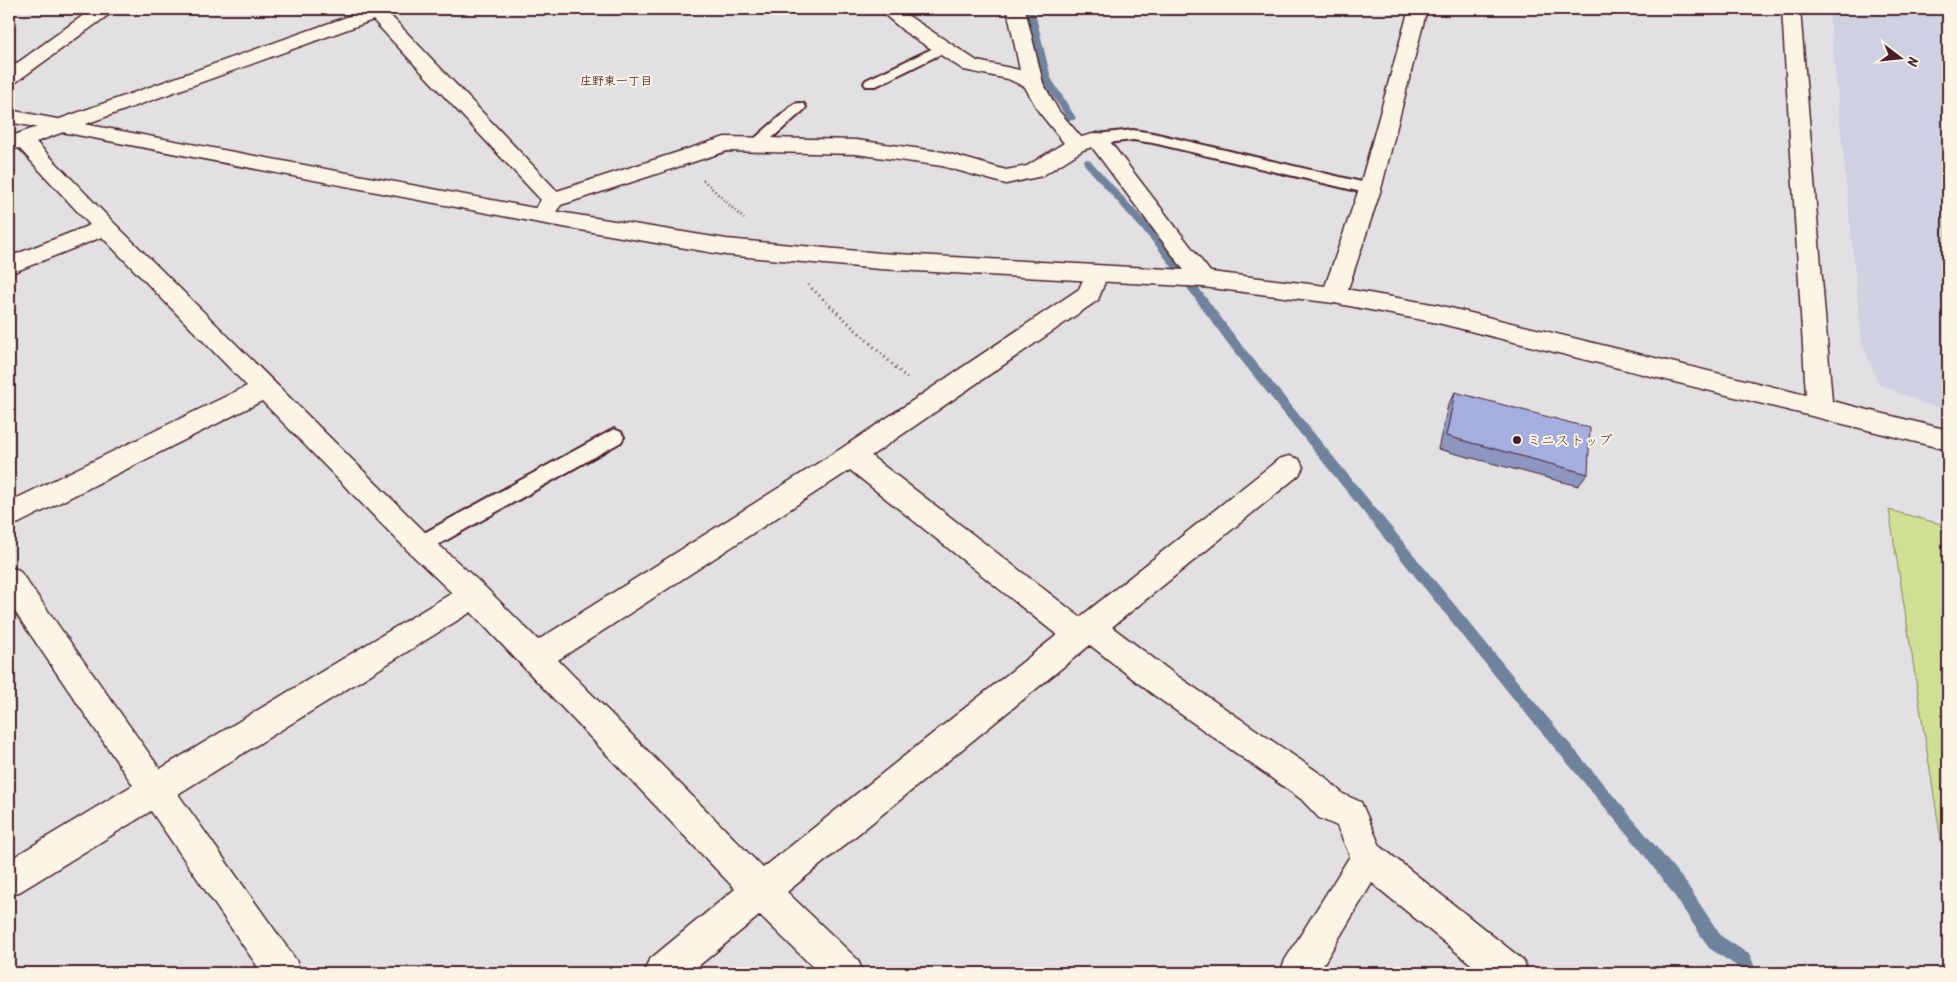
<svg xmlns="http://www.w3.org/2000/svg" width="1957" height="982" viewBox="0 0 1957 982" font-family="Kalam,'Klee One',sans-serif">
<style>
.built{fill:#cfd1e2}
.green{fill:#cfe094;stroke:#8c8060}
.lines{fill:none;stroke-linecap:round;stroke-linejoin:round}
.stream{fill:#6f839c;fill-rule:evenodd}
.lane-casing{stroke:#4a1f2b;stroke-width:4}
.street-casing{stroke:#4a1f2b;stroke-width:3}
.secondary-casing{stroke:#4a1f2b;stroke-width:3}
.path-far1{stroke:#4a1f2b;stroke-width:2.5;stroke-dasharray:1 3;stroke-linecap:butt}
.path{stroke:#4a1f2b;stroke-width:3;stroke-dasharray:1 4;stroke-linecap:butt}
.lane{fill:#fcf5e5;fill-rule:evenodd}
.street{fill:#fcf5e5;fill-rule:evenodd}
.secondary{fill:#fcf5e5;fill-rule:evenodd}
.wall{fill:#8d96c0;stroke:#4a1f2b}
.building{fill:#a4afdf;stroke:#4a1f2b}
.poi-dot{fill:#4a1f2b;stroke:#fcf5e5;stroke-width:2}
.labels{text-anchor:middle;stroke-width:4;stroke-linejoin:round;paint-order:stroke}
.far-neighbourhood-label{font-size:12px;font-weight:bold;fill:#4a1f2b;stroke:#fcf5e5}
.poi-label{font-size:14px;fill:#4a1f2b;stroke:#fcf5e5;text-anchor:start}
</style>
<rect width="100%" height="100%" fill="#e2e0e3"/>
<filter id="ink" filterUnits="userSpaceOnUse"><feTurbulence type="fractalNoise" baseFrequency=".02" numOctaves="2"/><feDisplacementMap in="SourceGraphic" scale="10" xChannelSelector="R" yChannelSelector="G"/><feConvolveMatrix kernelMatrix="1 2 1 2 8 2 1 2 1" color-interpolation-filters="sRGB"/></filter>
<g filter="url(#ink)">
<!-- built -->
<path class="built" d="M1829 9H1948V410L1924 404 1879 384 1862 344Z"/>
<!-- green -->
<path class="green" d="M1889 510 1948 526V884Z"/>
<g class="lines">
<!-- stream -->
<g class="stream">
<path d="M1026 9H1034L1051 78 1076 118 1074 120H1068L1041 78Z"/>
<path d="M1087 159 1090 160 1165 243 1240 343 1527 693 1648 837 1686 883 1721 936 1750 955 1757 973H1741L1738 967 1709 948 1674 895 1638 847 1517 703 1232 349 1157 247 1084 164V160Z"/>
</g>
<!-- lane casing -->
<g class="lane-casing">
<g id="lane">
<path d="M942 44 949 48 947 51 876 86H866L864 83 866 80Z"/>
<path d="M799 103 804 104 806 107 804 110 763 146H753L750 143 753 140 794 104Z"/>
<path d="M1133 130 1153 133 1370 184 1376 185 1378 189 1376 193 1370 194 1153 143 1133 140 1097 144 1092 142 1089 139 1092 136 1097 134Z"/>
<path d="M614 429 621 432 624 437 621 442 427 551 420 554 413 551 410 545 413 539Z"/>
</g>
</g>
<!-- street casing -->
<g class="street-casing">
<g id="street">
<path d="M92 9H113L111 13 16 82 9 84V69Z"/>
<path d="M369 9H395L393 13 389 14 557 191 725 137 856 140 943 152 1006 170 1027 166 1064 143 1039 112 1025 87 1008 79 964 70 905 32 878 9H898L977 61 1020 70 1007 9H1025L1043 83 1058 110 1081 137 1097 133 1104 134 1211 273 1215 279 1211 285 1203 287 1195 285 1092 147 1083 150 1042 176 1006 184 942 166 856 154 727 151 561 205C553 216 549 223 534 219L531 214 541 200 373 20 36 142 113 222 430 537 484 586 538 640 842 448 1079 289 1088 268 1096 266 1104 268 1108 274 1098 300 871 456 1080 617 1279 459 1289 456 1299 459 1303 467 1299 475 1112 627 1173 673 1325 777 1343 794 1361 802 1380 846 1523 960 1528 973H1482L1372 883 1318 973H1280L1285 960 1350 856 1337 826 1319 818 1301 799 1151 693 1090 645 787 892 858 960 863 973H819L760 915 690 973H644L649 960 735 889 471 612 178 794 296 960 301 973H262L151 811 21 891 9 896V860L133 785 9 603V567L19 570 160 769 452 593 410 553 262 401 19 523 9 526V502L247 386 102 237 9 274V257L90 225 19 148 9 150V137ZM850 470 1057 635 763 868 558 660Z"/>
<path d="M1409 9H1427L1381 189 1346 295 1342 301 1334 303 1326 301 1322 295 1359 189Z"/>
</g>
</g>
<!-- secondary casing -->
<g class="secondary-casing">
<path id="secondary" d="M1782 9H1800L1832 401 1948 430V450L1438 323 1334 303 1203 287 880 269 726 255 540 223 9 122V110L540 209 726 239 880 253 1203 271 1334 287 1438 305 1806 395Z"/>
</g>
<!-- path-far1 -->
<path class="path-far1" d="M703 180 744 219"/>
<!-- path -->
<path class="path" d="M808 285 907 378"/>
<!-- lane -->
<use href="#lane" class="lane"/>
<!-- street -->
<use href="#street" class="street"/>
<!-- secondary -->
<use href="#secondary" class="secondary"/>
</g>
<!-- wall -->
<path class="wall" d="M1455 392 1588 474 1578 486 1438 449 1448 405Z"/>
<!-- building -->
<path class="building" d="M1455 392 1590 428 1588 474 1446 436Z"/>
</g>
<!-- markers -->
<circle class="poi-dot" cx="1517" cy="440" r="5"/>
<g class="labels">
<!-- far-neighbourhood labels -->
<g class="far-neighbourhood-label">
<text x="616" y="85">庄野東一丁目</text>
</g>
<!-- poi labels -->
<g class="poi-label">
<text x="1527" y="445">ミニストップ</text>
</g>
</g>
<!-- margin -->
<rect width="1957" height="982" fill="none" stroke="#fcf5e5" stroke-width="30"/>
<rect x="15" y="15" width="1927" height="952" fill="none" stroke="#4a1f2b" stroke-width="2" filter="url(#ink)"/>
<!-- north arrow -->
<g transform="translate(1900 58) rotate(106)" stroke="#fcf5e5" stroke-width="4" paint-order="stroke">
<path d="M0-4L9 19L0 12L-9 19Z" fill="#4a1f2b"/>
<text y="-8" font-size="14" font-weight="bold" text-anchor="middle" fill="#4a1f2b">N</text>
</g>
</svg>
